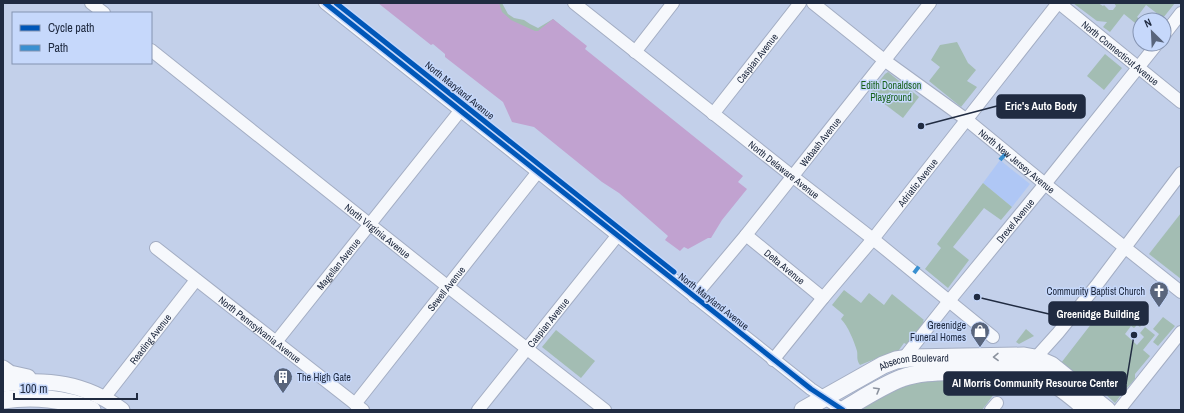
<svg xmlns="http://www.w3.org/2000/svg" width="1184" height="413" viewBox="0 0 1184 413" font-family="'Archivo Narrow',sans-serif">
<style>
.built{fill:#afc7f5}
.green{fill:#a3bdb3}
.water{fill:#c1a2d0}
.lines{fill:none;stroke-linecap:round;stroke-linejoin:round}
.minor-casing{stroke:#a3adc3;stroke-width:14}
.major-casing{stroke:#a3adc3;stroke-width:17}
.highway-casing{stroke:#a3adc3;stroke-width:19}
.minor{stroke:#f6f8fc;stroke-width:12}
.major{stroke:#f6f8fc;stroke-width:15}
.highway{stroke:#f6f8fc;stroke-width:17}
.quiet{stroke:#3990d1;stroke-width:4;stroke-dasharray:8 4;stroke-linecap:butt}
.cycleway-casing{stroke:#c6d8fb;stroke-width:8}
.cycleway{stroke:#0057b8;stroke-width:5}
.oneway{stroke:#8b929e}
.labels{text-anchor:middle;stroke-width:3;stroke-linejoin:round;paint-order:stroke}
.street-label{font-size:10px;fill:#202b41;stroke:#c6d8fb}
.park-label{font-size:10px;fill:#17611b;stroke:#c6d8fb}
.poi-label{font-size:10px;fill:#202b41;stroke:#c6d8fb;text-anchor:end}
.leader{fill:none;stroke:#202b41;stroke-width:1.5}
.callout-dot{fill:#202b41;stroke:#c6d8fb;stroke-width:1.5}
.callout{fill:#202b41;stroke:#202b41;stroke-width:1.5}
.callout-label{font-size:11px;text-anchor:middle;font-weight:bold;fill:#fff}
</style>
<rect width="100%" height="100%" fill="#c3d0ea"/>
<!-- built -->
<path class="built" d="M1000 160 1030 184 1012 207 983 183Z"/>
<!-- green -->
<g class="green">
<path d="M488 3H502L508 14 514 18 524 20 530 24 538 28 553 19 565 29 532 45Z"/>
<path d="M1073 3H1098L1103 6 1104 5 1109 10H1113L1116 6 1114 3H1175L1163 18 1146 5 1137 17 1141 20 1140 27 1124 14 1110 32 1103 27 1107 22 1097 21Z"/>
<path d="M957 42 968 63 976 70 967 81 977 87 961 107 929 81 940 67 931 60 940 45Z"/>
<path d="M1105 54 1122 68 1104 90 1087 76Z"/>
<path d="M888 72 919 97 903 118 870 93 885 74Z"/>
<path d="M983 183 1012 207 1001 220 984 208 953 247 969 260 948 288 925 269 941 248 937 244Z"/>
<path d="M1181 213V279L1149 254Z"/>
<path d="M844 290 861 303 869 293 884 305 892 294 924 320 923 321 925 323 908 345 904 343 896 354 880 357 860 365C856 359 858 357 857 351 854 341 848 326 841 319L844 315 832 305Z"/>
<path d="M1102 310 1122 325H1133L1138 318 1144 322 1140 327 1137 325 1134 328 1131 326 1125 334 1137 345 1144 337 1140 333 1145 327 1155 335 1143 350 1150 356 1135 374V379L1126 389H1124L1119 391 1121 395 1115 403 1103 392 1080 376 1079 377 1061 363Z"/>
<path d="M1163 317 1175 326 1158 346 1153 342 1159 334 1153 329Z"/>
<path d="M1026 329 1034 336 1019 344 1016 342Z"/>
<path d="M556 330 595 361 581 378 542 347Z"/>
<path d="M1001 378 1004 381 982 410H860L899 386 918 381Z"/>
</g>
<!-- water -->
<path class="water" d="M378 3H499L502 12 511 20 535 31H538L553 19 587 46 585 49 743 176 738 182 747 189 722 220 711 238H708L688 249 684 247 680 251 665 240 668 236 619 193 602 182 534 127 512 122 503 102 445 57V54L433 44 431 45Z"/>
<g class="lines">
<!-- minor casing -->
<g class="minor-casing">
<g id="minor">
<path d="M91 3 104 13"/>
<path d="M325 3 811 389 843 410"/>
<path id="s1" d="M574 3 792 176 873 239 993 337"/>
<path id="s2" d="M813 3 884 60 967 120 1045 184 1181 292"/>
<path id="s3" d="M1059 3 1181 102"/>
<path d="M1164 35 1181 13"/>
<path id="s4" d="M151 50 447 286 605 410"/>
<path d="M635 52 673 3"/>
<path id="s5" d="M713 114 800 3"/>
<path id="s6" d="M746 235 823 298"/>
<path id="s7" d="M156 248 363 410"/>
<path id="s8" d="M694 297 746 235 930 3"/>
<path id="s9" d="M276 342 460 111"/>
<path id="s10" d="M903 359 949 301 1045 184 1157 44"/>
<path id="s11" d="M773 360 823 298 873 239 1058 3"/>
<path d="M1031 363 1058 333 1096 286 1181 173"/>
<path id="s12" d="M104 398 196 280"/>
<path id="s13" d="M355 404 537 173"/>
<path id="s14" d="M478 410 617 236"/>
<path d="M991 410 997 403"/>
<path d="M1119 410 1181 332"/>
</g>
</g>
<!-- major casing -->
<g class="major-casing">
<g id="major">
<path d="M3 368 10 373 28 377"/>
<path d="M3 384C47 378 86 383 122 410"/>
</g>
</g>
<!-- highway casing -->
<g class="highway-casing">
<g id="highway">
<path d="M3 400C32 396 65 398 92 410"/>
<path id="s15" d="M803 410 883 365 896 360 909 358 1024 356 1035 358 1051 365 1107 410"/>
<path d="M843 410C862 399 881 386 902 378 922 371 944 372 965 371 989 370 1015 366 1038 376 1057 383 1072 397 1088 410"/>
</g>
</g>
<!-- minor -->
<use href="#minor" class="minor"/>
<!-- major -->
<use href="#major" class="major"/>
<!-- highway -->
<use href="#highway" class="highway"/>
<!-- quiet -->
<g class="quiet">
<path d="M1000 160 1007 152"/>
<path d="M914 273 920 265"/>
</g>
<!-- cycleway casing -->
<g class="cycleway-casing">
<g id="cycleway">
<path d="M325 3 811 389 843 410"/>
<path d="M336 3 674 272"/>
</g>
</g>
<!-- cycleway -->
<use href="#cycleway" class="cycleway"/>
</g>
<!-- one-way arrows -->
<defs><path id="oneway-chevron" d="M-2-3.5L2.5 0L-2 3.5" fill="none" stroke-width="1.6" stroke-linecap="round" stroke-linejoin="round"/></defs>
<g class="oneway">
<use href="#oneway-chevron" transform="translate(996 357) rotate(179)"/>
<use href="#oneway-chevron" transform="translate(877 390) rotate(-30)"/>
</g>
<!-- icons -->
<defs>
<g id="church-pin" transform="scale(1)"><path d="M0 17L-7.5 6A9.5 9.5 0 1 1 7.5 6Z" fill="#59657c" stroke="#c6d8fb"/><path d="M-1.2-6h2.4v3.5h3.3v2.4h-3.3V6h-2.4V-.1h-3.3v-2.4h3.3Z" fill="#fff"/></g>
<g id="shop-pin" transform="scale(1)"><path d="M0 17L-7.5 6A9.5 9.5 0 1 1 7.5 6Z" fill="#59657c" stroke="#c6d8fb"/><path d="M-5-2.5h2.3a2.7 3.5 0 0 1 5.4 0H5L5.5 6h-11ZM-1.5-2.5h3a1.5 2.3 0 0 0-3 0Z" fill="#fff"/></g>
<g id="building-pin" transform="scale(1)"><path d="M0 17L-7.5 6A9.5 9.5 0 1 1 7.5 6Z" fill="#59657c" stroke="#c6d8fb"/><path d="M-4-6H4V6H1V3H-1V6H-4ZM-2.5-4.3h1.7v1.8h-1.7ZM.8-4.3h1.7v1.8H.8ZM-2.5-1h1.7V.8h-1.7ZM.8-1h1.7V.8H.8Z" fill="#fff"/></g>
</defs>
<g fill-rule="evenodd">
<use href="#church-pin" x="1159" y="291"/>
<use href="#shop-pin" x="980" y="331"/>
<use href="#building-pin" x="283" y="377"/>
</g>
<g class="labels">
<!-- street labels -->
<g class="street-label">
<text dy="4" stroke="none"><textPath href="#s3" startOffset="79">North Connecticut Avenue</textPath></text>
<text dy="4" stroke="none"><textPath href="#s5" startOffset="71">Caspian Avenue</textPath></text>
<text transform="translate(460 90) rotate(39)" y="4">North Maryland Avenue</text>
<text dy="4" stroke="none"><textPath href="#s8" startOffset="200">Wabash Avenue</textPath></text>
<text dy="4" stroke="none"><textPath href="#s2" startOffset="258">North New Jersey Avenue</textPath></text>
<text dy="4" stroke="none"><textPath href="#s1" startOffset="268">North Delaware Avenue</textPath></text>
<text dy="4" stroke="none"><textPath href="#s11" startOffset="229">Adriatic Avenue</textPath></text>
<text dy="4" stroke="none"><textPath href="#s10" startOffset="178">Drexel Avenue</textPath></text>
<text dy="4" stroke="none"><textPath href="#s4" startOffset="290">North Virginia Avenue</textPath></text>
<text dy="4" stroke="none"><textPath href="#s9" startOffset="100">Magellan Avenue</textPath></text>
<text dy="4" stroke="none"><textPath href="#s6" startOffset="50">Delta Avenue</textPath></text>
<text dy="4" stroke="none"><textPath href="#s13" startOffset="147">Sewell Avenue</textPath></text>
<text transform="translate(714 301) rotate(38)" y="4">North Maryland Avenue</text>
<text dy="4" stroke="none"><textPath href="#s14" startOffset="112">Caspian Avenue</textPath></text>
<text dy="4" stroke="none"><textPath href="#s7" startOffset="132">North Pennsylvania Avenue</textPath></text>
<text dy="4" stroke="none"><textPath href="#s12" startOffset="75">Reading Avenue</textPath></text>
<text dy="4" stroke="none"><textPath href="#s15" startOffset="123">Absecon Boulevard</textPath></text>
</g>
<!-- park labels -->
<g class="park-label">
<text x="891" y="89">Edith Donaldson<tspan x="891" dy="12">Playground</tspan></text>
</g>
<!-- poi labels -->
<g class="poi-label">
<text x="1145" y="295">Community Baptist Church</text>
<text x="966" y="329">Greenidge<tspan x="966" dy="12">Funeral Homes</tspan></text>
<text x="297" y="381" text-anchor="start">The High Gate</text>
</g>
</g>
<!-- callouts -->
<path class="leader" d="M921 126L997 106M977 297L1049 314M1134 335L1126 384"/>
<g class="callout-dot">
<circle cx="921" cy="126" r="4"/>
<circle cx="977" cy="297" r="4"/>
<circle cx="1134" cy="335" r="4"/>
</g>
<g class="callout">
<rect x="997" y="95" width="88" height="23" rx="4"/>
<rect x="1049" y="302" width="99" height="23" rx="4"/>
<rect x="944" y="372" width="182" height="23" rx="4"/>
</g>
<g class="callout-label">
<text x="1041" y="110">Eric's Auto Body</text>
<text x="1098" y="318">Greenidge Building</text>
<text x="1035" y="387">Al Morris Community Resource Center</text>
</g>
<!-- border -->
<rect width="1184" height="413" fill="none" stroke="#202b41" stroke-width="8"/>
<!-- legend -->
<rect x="12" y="12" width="140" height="52" fill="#c6d8fb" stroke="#8493b1"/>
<rect x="20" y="25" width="20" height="6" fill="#0057b8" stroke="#8493b1"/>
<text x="48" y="32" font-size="12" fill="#202b41">Cycle path</text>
<rect x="20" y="45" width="20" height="6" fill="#3990d1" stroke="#8493b1"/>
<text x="48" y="52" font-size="12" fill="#202b41">Path</text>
<!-- north arrow -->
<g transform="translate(1152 32) rotate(336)"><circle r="19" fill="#c6d8fb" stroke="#8493b1"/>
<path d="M0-3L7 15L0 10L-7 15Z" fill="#59657c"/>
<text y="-6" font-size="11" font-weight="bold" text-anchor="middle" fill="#202b41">N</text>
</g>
<!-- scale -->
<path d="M14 393v6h123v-6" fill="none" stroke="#202b41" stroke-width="2"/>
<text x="20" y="393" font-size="12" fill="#202b41" stroke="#c6d8fb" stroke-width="3" paint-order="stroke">100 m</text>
</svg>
